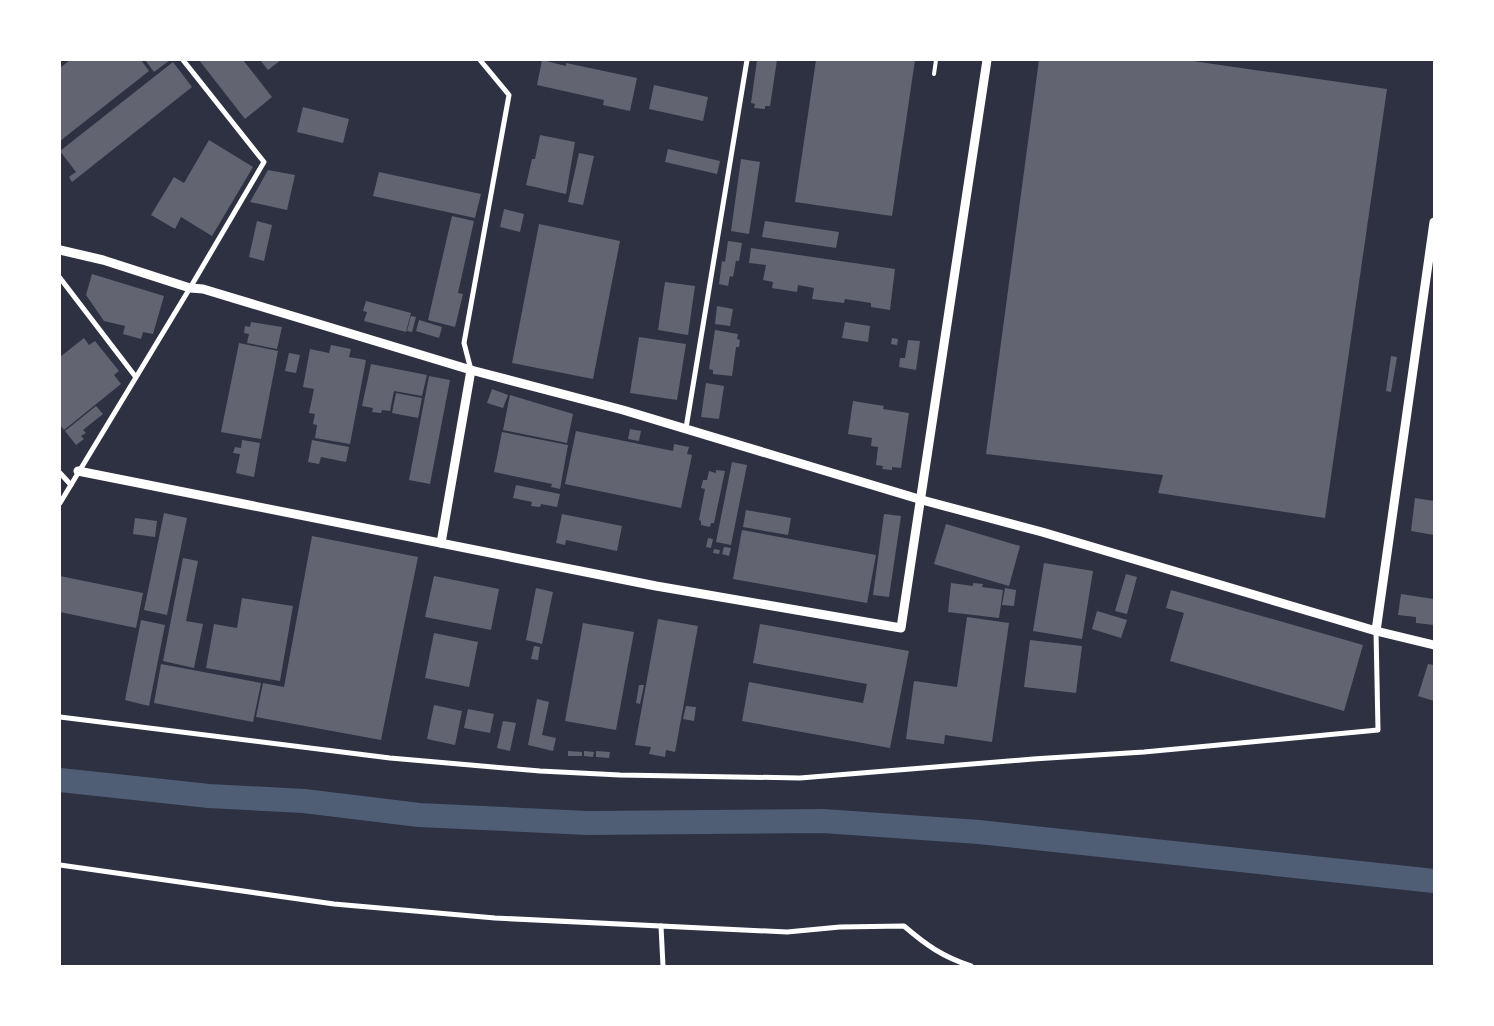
<svg xmlns="http://www.w3.org/2000/svg" width="1494" height="1026" viewBox="0 0 1494 1026" font-family="'Open Sans',sans-serif">
<style>
.lines{fill:none;stroke-linecap:round;stroke-linejoin:round}
.river{stroke:#4f5d75;stroke-width:24}
.building{fill:#626471}
.service{stroke:#fff;stroke-width:4}
.minor{stroke:#fff;stroke-width:5}
.tertiary{stroke:#fff;stroke-width:9}
</style>
<rect width="100%" height="100%" fill="#2d3142"/>
<g class="lines">
<!-- river -->
<path class="river" d="M60 780 209 796 304 801 419 815 588 823 823 821 979 832 1434 881"/>
</g>
<!-- building -->
<g class="building">
<path d="M70 60H141L149 71 60 141V68Z"/>
<path d="M145 60H170L154 72Z"/>
<path d="M199 60H243L272 97 245 119Z"/>
<path d="M260 60H281L268 70Z"/>
<path d="M542 60 566 66V63L637 78 630 111 603 105 604 100 537 85Z"/>
<path d="M757 60H777L770 106H765V109L754 108 755 104 751 103Z"/>
<path d="M816 60H915L892 216 795 202Z"/>
<path d="M1039 60H1186L1387 89 1325 518 1158 493 1163 475 986 454Z"/>
<path d="M173 62 192 87 72 182 69 177 76 172 60 151Z"/>
<path d="M654 85 708 97 703 121 649 109Z"/>
<path d="M303 107 349 119 343 143 297 132Z"/>
<path d="M540 135 575 142 566 194 526 185 532 159H535Z"/>
<path d="M209 140 253 167 212 236 181 217 175 229 151 215 174 177 184 183Z"/>
<path d="M668 149 720 161 717 174 665 162Z"/>
<path d="M579 153 594 156 583 205 568 202Z"/>
<path d="M741 159 760 162 749 234 731 231Z"/>
<path d="M268 170 295 175 287 210 250 202Z"/>
<path d="M379 172 481 194 475 218 373 196Z"/>
<path d="M504 209 524 214 520 232 500 227Z"/>
<path d="M452 216 474 221 458 293 463 294 455 327 428 320Z"/>
<path d="M257 221 272 225 264 261 249 257Z"/>
<path d="M765 221 839 232 836 248 762 237Z"/>
<path d="M539 224 620 241 593 379 512 363Z"/>
<path d="M728 241 742 243 739 261H736L733 277 730 276 728 286 719 284 722 261 725 262Z"/>
<path d="M751 248 895 269 890 310 871 307V303L845 299 844 303 812 299 814 288 798 285 797 292 772 288 773 282 763 280 766 265 749 263Z"/>
<path d="M92 274 164 296 153 334 143 332 141 339 123 334 125 326 104 321 86 295Z"/>
<path d="M665 282 695 286 688 335 658 330Z"/>
<path d="M366 301 411 313 406 332 364 321 367 312 363 311Z"/>
<path d="M717 306 733 309 730 326 715 324Z"/>
<path d="M411 316 416 317 412 332 407 331Z"/>
<path d="M419 320 442 327 439 338 416 331Z"/>
<path d="M251 322 282 327 277 349 247 343 249 334 244 333 245 326 250 327Z"/>
<path d="M845 322 870 326 868 342 842 338Z"/>
<path d="M715 330 738 334 737 339 740 340 739 347H736L732 376 713 374V370L709 369Z"/>
<path d="M639 337 686 344 677 400 630 393Z"/>
<path d="M84 338 89 345 95 341 119 371 114 375 121 384 64 430 60 425V357Z"/>
<path d="M892 338 898 339 897 345 891 344Z"/>
<path d="M908 340 920 341 916 370 899 367 900 358H905Z"/>
<path d="M239 343 278 351 261 439 221 432Z"/>
<path d="M331 345 351 349 349 357 366 360 350 444 315 438 317 425 313 424 315 414 309 413 314 389 303 387 310 349 329 353Z"/>
<path d="M289 353 300 355 296 373 285 371Z"/>
<path d="M1391 356 1397 357 1391 392 1386 391Z"/>
<path d="M371 364 427 375 422 396 394 391 390 411 382 410 381 413 372 412 373 408 362 406Z"/>
<path d="M429 376 450 380 430 484 409 480Z"/>
<path d="M706 383 724 386 719 419 701 417Z"/>
<path d="M492 389 508 395 503 408 487 403Z"/>
<path d="M396 393 422 398 418 418 392 413Z"/>
<path d="M510 395 573 414 567 443 503 430Z"/>
<path d="M853 401 884 406 883 409 909 413 901 468 892 467V470L882 469 883 466 876 465 878 447 871 446 872 438 848 434Z"/>
<path d="M96 406 103 414 83 430 86 433 81 436 84 439 76 445 65 431Z"/>
<path d="M630 429 641 431 639 441 628 439Z"/>
<path d="M576 431 673 451 674 444 689 447 687 454 692 455 681 508 565 484Z"/>
<path d="M502 432 568 445 560 489 551 487 552 484 494 472Z"/>
<path d="M242 440 260 443 254 477 236 473 240 454 233 453 235 447 241 448Z"/>
<path d="M312 440 349 447 346 462 321 457 319 464 308 462Z"/>
<path d="M732 462 747 465 731 545 716 542Z"/>
<path d="M716 470 725 471 714 523H711L710 527 701 525V521L699 520 705 489 701 488 703 480H707L709 471 716 473Z"/>
<path d="M516 485 560 494 557 507 541 504 540 507 531 506 532 502 513 498Z"/>
<path d="M1415 498 1434 501V535L1411 531Z"/>
<path d="M746 510 791 518 788 535 743 527Z"/>
<path d="M164 513 187 518 167 615 144 610Z"/>
<path d="M562 514 622 526 617 551 566 540 565 545 556 543Z"/>
<path d="M884 514 901 516 889 597 873 595Z"/>
<path d="M135 518 157 521 155 537 133 534Z"/>
<path d="M946 524 1020 546 1009 586 934 564Z"/>
<path d="M742 530 876 555 867 603 733 579Z"/>
<path d="M312 536 418 557 381 740 256 717 263 683 284 687Z"/>
<path d="M708 538 713 539 711 548 706 547Z"/>
<path d="M724 547 731 548 729 556 722 554Z"/>
<path d="M714 549 720 550 719 554 713 553Z"/>
<path d="M183 558 198 561 186 621 203 624 194 668 163 661Z"/>
<path d="M1044 563 1093 571 1082 639 1033 631Z"/>
<path d="M1126 574 1137 577 1127 614 1115 611Z"/>
<path d="M60 576 143 593 136 628 60 612Z"/>
<path d="M434 576 499 589 491 630 425 617Z"/>
<path d="M951 583 973 586V583L983 584 982 587 1003 590 999 618 948 612Z"/>
<path d="M536 588 553 592 542 644 526 640Z"/>
<path d="M1005 588 1016 590 1014 606 1002 605Z"/>
<path d="M1171 590 1363 645 1344 711 1170 661 1184 613 1166 608Z"/>
<path d="M1401 594 1434 599V625L1416 623V617L1398 615Z"/>
<path d="M242 598 293 606 280 681 206 668 214 624 237 628Z"/>
<path d="M1097 611 1127 620 1121 638 1092 629Z"/>
<path d="M967 617 1009 623 992 742 945 735 944 744 906 739 914 681 957 687Z"/>
<path d="M658 619 698 626 675 752 666 750 665 757 649 754 651 747 635 745Z"/>
<path d="M141 620 165 625 149 706 125 700Z"/>
<path d="M583 623 634 632 616 730 565 721Z"/>
<path d="M760 624 909 651 890 748 742 721 749 682 863 703 867 684 753 663Z"/>
<path d="M434 633 478 642 469 687 425 678Z"/>
<path d="M1030 640 1082 646 1076 693 1024 687Z"/>
<path d="M534 646 540 647 538 660 531 659Z"/>
<path d="M161 664 261 683 253 722 154 703Z"/>
<path d="M1428 664 1434 665V701L1418 696Z"/>
<path d="M639 685H644L640 704 636 703Z"/>
<path d="M537 699 549 702 542 735 556 738 553 751 528 745Z"/>
<path d="M434 705 462 711 455 745 427 739Z"/>
<path d="M686 706 696 707 694 721 683 719Z"/>
<path d="M468 709 494 714 490 733 464 728Z"/>
<path d="M503 721 516 723 510 751 497 748Z"/>
<path d="M568 751 582 752V756H568Z"/>
<path d="M584 751 594 752 593 757 584 756Z"/>
<path d="M596 751 610 752 609 758 596 757Z"/>
</g>
<g class="lines">
<!-- service -->
<path class="service" d="M934 74 936 60"/>
<!-- minor -->
<g class="minor">
<path d="M60 278 135 376"/>
<path d="M471 370 464 343 509 95 480 60"/>
<path d="M686 428 747 60"/>
<path d="M60 473 71 485"/>
<path d="M60 503 190 288 264 162 183 60"/>
<path d="M60 717 390 758 540 771 620 775 800 778 1033 759 1144 752 1378 730 1376 631"/>
<path d="M60 865 334 904 495 918 787 932 840 927 904 926C926 945 943 957 971 966"/>
<path d="M661 926 663 966"/>
</g>
<!-- tertiary -->
<g class="tertiary">
<path d="M60 250 103 260 190 288 203 289 471 370 623 410 922 500 1042 532 1376 631 1434 645"/>
<path d="M78 471 656 586 901 628 987 60"/>
<path d="M441 543 471 370"/>
<path d="M1376 631 1434 222"/>
</g>
</g>
<!-- border -->
<rect width="1494" height="1026" fill="none" stroke="#ffffff" stroke-width="122"/>
</svg>
